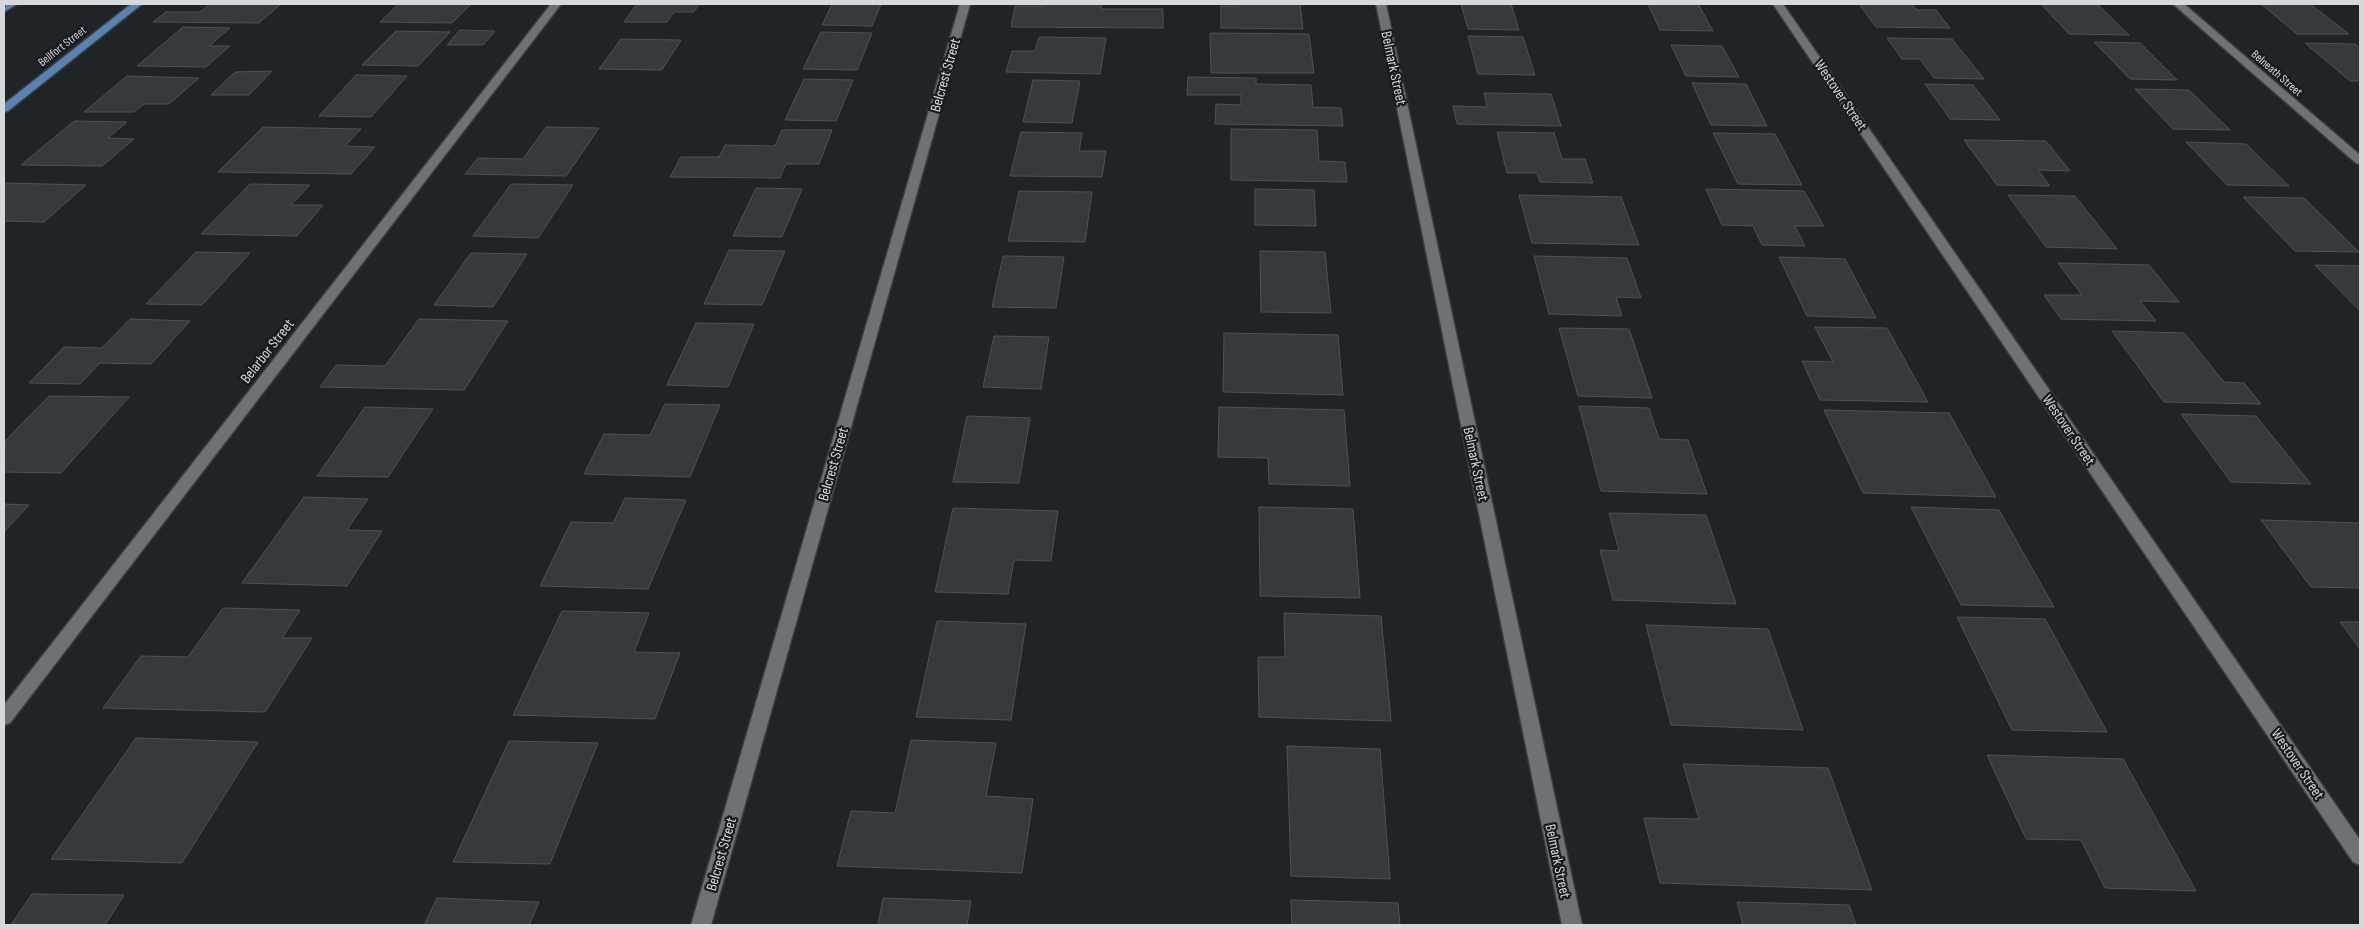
<svg xmlns="http://www.w3.org/2000/svg" width="2364" height="929" viewBox="0 0 2364 929" font-family="'Sofia Sans Condensed',sans-serif">
<style>
.building{fill:#363a3e;stroke:#4e5156}
.lines{fill:none;stroke-linecap:round;stroke-linejoin:round}
.minor-casing{stroke:#3b3e41;stroke-width:3}
.major-casing{stroke:#3b3e41;stroke-width:3}
.minor{fill:#6e7276;fill-rule:evenodd}
.major{fill:#5882b1;fill-rule:evenodd}
.labels{text-anchor:middle;stroke-width:4.5;stroke-linejoin:round;paint-order:stroke}
.far-street-label{font-size:12px;fill:#d6d8db;stroke:#171a1e}
.street-label{font-size:15px;fill:#d6d8db;stroke:#171a1e}
</style>
<rect width="100%" height="100%" fill="#212427"/>
<!-- building -->
<g class="building">
<path d="M210 4H281L259 23 153 22 166 12H200Z"/>
<path d="M399 4H471L452 23 380 22Z"/>
<path d="M637 4H699L694 12H674L667 22H624Z"/>
<path d="M832 4H881L872 26 822 25Z"/>
<path d="M1045 4H1101V9H1163V28L1011 27 1015 6H1044Z"/>
<path d="M1238 4H1300L1303 29 1221 28V6H1239Z"/>
<path d="M1461 4H1511L1519 30 1468 29Z"/>
<path d="M1648 4H1698L1713 31 1660 30Z"/>
<path d="M1859 4H1912L1917 10H1936L1950 28 1876 27Z"/>
<path d="M2041 4H2097L2129 35 2069 34Z"/>
<path d="M2261 4H2310L2349 34H2297Z"/>
<path d="M183 27 230 28 209 46H230L206 67 137 66Z"/>
<path d="M460 30 495 31 483 45H447Z"/>
<path d="M396 31 450 32 418 66 362 65Z"/>
<path d="M821 32 872 33 857 70 803 69Z"/>
<path d="M1210 33 1309 34 1314 73H1211Z"/>
<path d="M1468 36 1523 37 1535 75 1478 74Z"/>
<path d="M1039 37 1106 38 1100 74 1006 72 1012 51H1035Z"/>
<path d="M1887 38 1952 39 1984 79 1934 78 1920 59H1902Z"/>
<path d="M621 39 681 40 662 70 599 69Z"/>
<path d="M2094 42 2140 43 2177 80 2130 79Z"/>
<path d="M2305 43 2355 44 2360 48V81H2350Z"/>
<path d="M1671 45 1722 46 1739 77 1686 76Z"/>
<path d="M272 71 249 95H211L235 72Z"/>
<path d="M356 75 407 76 371 117 319 116Z"/>
<path d="M127 76 199 78 169 104H144L134 112H84Z"/>
<path d="M1188 77 1256 78V84L1311 85 1313 107 1341 108 1343 126 1215 124 1216 104 1241 105V95H1187Z"/>
<path d="M804 79 853 80 836 121 785 120Z"/>
<path d="M1033 80 1080 81 1072 123 1023 122Z"/>
<path d="M1692 83 1746 84 1767 126 1711 125Z"/>
<path d="M1925 84 1973 85 2000 120 1950 119Z"/>
<path d="M2135 89 2189 90 2230 130 2173 129Z"/>
<path d="M1484 93 1551 94 1561 126 1457 124 1453 106 1487 107Z"/>
<path d="M74 121 127 122 108 138 134 139 102 166 21 165Z"/>
<path d="M263 127 361 129 345 146 375 147 351 174 218 172Z"/>
<path d="M546 127 599 128 566 176 465 174 478 158 523 159Z"/>
<path d="M1231 129 1317 130 1319 161 1345 162 1347 182 1231 180Z"/>
<path d="M782 130H832L819 164H786L780 178 670 177 681 157H719L725 145 775 146Z"/>
<path d="M1021 132 1082 133 1079 151H1106L1102 177 1010 176Z"/>
<path d="M1497 132 1554 133 1562 159H1585L1593 183 1540 182 1537 173H1507Z"/>
<path d="M1713 133 1775 134 1802 185 1738 184Z"/>
<path d="M1964 140 2046 141 2070 171 2038 170 2050 186 1997 185Z"/>
<path d="M2186 142 2246 144 2289 186 2227 185Z"/>
<path d="M4 183 86 185 44 222 4 221Z"/>
<path d="M250 184 310 185 291 205H323L297 236 201 234Z"/>
<path d="M511 184 573 185 538 238 473 236Z"/>
<path d="M756 188 802 189 782 237 733 236Z"/>
<path d="M1255 189 1314 190 1316 226 1255 225Z"/>
<path d="M1706 189 1804 191 1824 226H1795L1805 246 1762 245 1753 226 1722 225Z"/>
<path d="M1019 191 1092 192 1085 242 1008 241Z"/>
<path d="M1519 195 1621 197 1639 245 1532 243Z"/>
<path d="M2008 195 2075 196 2117 249 2046 247Z"/>
<path d="M2243 197 2304 198 2359 252 2295 251Z"/>
<path d="M729 250 785 251 762 305 704 304Z"/>
<path d="M1260 251 1325 252 1331 313 1261 312Z"/>
<path d="M196 252 250 253 202 305 146 304Z"/>
<path d="M471 253 527 254 493 307 434 305Z"/>
<path d="M1003 256 1064 257 1056 308 992 307Z"/>
<path d="M1534 256 1627 258 1641 298 1616 297 1622 316 1549 314Z"/>
<path d="M1779 257 1845 259 1876 318 1807 316Z"/>
<path d="M2058 263 2149 265 2179 302 2140 301 2156 321 2061 319 2044 295H2082Z"/>
<path d="M2315 265 2360 266V311Z"/>
<path d="M130 319 190 321 151 364 100 363 80 384 29 383 64 347 102 348Z"/>
<path d="M419 319 508 321 464 390 320 387 336 365 385 366Z"/>
<path d="M696 323 754 324 728 387 667 385Z"/>
<path d="M1815 327 1887 328 1928 402 1820 400 1802 361 1833 362Z"/>
<path d="M1559 328 1629 329 1652 398 1578 396Z"/>
<path d="M2112 331 2184 333 2224 382 2244 383 2261 404 2164 402Z"/>
<path d="M1224 333 1338 335 1343 395 1223 392Z"/>
<path d="M994 336 1049 337 1041 389 983 387Z"/>
<path d="M49 396 129 397 61 473 4 472V442Z"/>
<path d="M665 404 720 405 690 477 584 474 604 434 650 435Z"/>
<path d="M1579 406 1649 408 1659 439 1688 440 1707 494 1601 491Z"/>
<path d="M365 407 433 409 388 477 317 476Z"/>
<path d="M1219 407 1344 410 1350 486 1269 484 1268 458 1218 457Z"/>
<path d="M1824 410 1949 413 1996 497 1863 493Z"/>
<path d="M2181 414 2256 416 2311 484 2231 482Z"/>
<path d="M967 416 1030 418 1019 483 953 482Z"/>
<path d="M304 497 368 499 347 530 382 531 347 586 242 583Z"/>
<path d="M625 498 686 500 648 589 540 586 571 522 613 523Z"/>
<path d="M4 504 29 505 4 532Z"/>
<path d="M1259 507 1353 509 1360 598 1260 596Z"/>
<path d="M1911 507 1999 510 2054 607 1961 605Z"/>
<path d="M953 508 1058 511 1051 561 1014 560 1008 594 935 592Z"/>
<path d="M1609 513 1706 515 1736 604 1613 600 1600 550 1619 551Z"/>
<path d="M2261 520 2360 523V588L2311 587Z"/>
<path d="M223 608 300 610 282 638H312L265 712 103 708 141 656 188 657Z"/>
<path d="M562 611 649 613 634 652 680 653 655 719 513 715Z"/>
<path d="M1284 613 1381 616 1391 721 1259 717 1258 657H1285Z"/>
<path d="M1957 617 2045 619 2107 732 2012 730Z"/>
<path d="M937 621 1026 624 1011 720 916 717Z"/>
<path d="M2340 622H2360V649Z"/>
<path d="M1646 625 1768 629 1803 730 1671 725Z"/>
<path d="M136 738 258 742 182 863 51 859Z"/>
<path d="M911 740 996 743 986 796 1033 799 1022 873 837 866 851 811 895 813Z"/>
<path d="M509 741 598 743 550 864 453 862Z"/>
<path d="M1287 746 1380 749 1390 879 1291 876Z"/>
<path d="M1987 755 2123 759 2196 891 2105 888 2081 840 2026 839Z"/>
<path d="M1683 764 1828 768 1872 890 1660 883 1644 818 1699 819Z"/>
<path d="M32 894 124 895 105 925H11Z"/>
<path d="M437 898 539 902 529 925H424Z"/>
<path d="M883 898 971 901 967 925H878Z"/>
<path d="M1291 900 1398 903 1400 925H1292Z"/>
<path d="M1737 902 1849 905 1856 925H1743Z"/>
</g>
<g class="lines">
<!-- minor casing -->
<g class="minor-casing">
<g id="minor">
<path d="M551 4H561L10 723 4 725V705Z"/>
<path d="M960 4H970L711 925H691Z"/>
<path d="M1376 4H1386L1582 925H1562Z"/>
<path d="M1773 4H1783L2360 840V865L2353 862Z"/>
<path d="M2173 4H2184L2360 155V164L2356 163Z"/>
</g>
</g>
<!-- major casing -->
<g class="major-casing">
<g id="major">
<path d="M6 4H17L4 12Z"/>
<path d="M131 4H142L8 111 4 112V104Z"/>
</g>
</g>
<!-- minor -->
<use href="#minor" class="minor"/>
<!-- major -->
<use href="#major" class="major"/>
</g>
<g class="labels">
<!-- far-street labels -->
<g class="far-street-label">
<text transform="translate(62 46) rotate(-38)" y="4">Bellfort Street</text>
<text transform="translate(2277 73) rotate(41)" y="4">Belneath Street</text>
</g>
<!-- street labels -->
<g class="street-label">
<text transform="translate(1394 68) rotate(78)" y="5">Belmark Street</text>
<text transform="translate(945 75) rotate(-74)" y="5">Belcrest Street</text>
<text transform="translate(1841 95) rotate(56)" y="5">Westover Street</text>
<text transform="translate(267 351) rotate(-52)" y="5">Belarbor Street</text>
<text transform="translate(2069 430) rotate(56)" y="5">Westover Street</text>
<text transform="translate(833 464) rotate(-74)" y="5">Belcrest Street</text>
<text transform="translate(1476 464) rotate(78)" y="5">Belmark Street</text>
<text transform="translate(2298 764) rotate(56)" y="5">Westover Street</text>
<text transform="translate(721 854) rotate(-74)" y="5">Belcrest Street</text>
<text transform="translate(1558 861) rotate(78)" y="5">Belmark Street</text>
</g>
</g>
<!-- border -->
<rect width="2364" height="929" fill="none" stroke="#d6d8db" stroke-width="10"/>
</svg>
